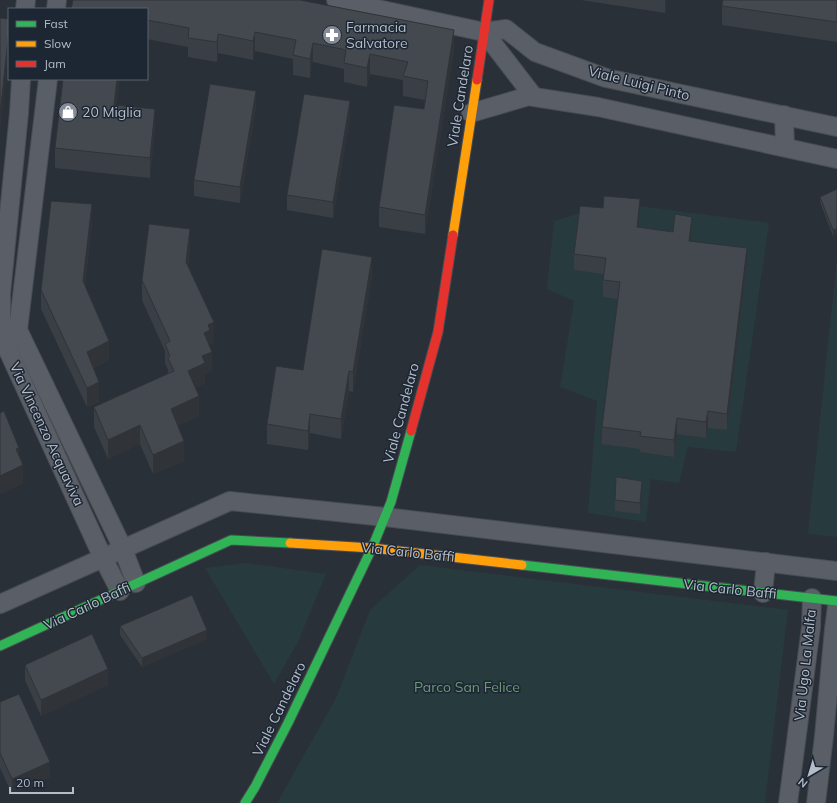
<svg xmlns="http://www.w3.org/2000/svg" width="837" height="803" viewBox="0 0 837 803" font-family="Mulish,sans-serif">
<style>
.green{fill:#273a3e}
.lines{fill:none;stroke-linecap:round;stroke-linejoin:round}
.street-casing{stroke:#484c53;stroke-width:20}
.fast-casing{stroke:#484c53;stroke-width:11}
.slow-casing{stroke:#484c53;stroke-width:11}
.jam-casing{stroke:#484c53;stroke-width:11}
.street{stroke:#5a5e66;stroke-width:18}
.fast{stroke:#30b455;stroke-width:9}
.slow{stroke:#ff9f0a;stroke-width:9}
.jam{stroke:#e5322d;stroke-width:9}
.wall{fill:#3a3f45}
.shaded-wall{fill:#303338}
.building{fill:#444950;stroke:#303338}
.labels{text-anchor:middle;stroke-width:3;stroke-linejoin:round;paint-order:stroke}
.poi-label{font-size:14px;fill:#b4bcc9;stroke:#1d2633;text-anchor:start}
.street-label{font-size:14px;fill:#b4bcc9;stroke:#1d2633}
.park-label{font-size:14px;fill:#6b9a76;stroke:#1d2633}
</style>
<rect width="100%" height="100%" fill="#2a3038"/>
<!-- green -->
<g class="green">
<path d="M615 203 769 223 736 452 688 447 679 483 651 479 646 522 588 513 597 401 560 387 574 301 547 289 554 221Z"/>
<path d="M837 259V537L808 534Z"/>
<path d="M246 563 326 574 298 642 274 684 205 568Z"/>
<path d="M420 565 788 610 765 803H277L336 698 370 610Z"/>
</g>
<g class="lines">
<!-- street casing -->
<g class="street-casing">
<g id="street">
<path d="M336 0 484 32 506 29 535 52 606 78 837 127"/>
<path d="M25 9 26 0"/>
<path d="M56 9 57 0"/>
<path d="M484 32 534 97"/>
<path d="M21 79 19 113 1 294V335L103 558 120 591"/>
<path d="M48 79 18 330 123 549 136 583"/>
<path d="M471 113 529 96 534 97 598 107 837 159"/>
<path d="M784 115 785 147"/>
<path d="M763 593 766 562"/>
<path d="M0 604 230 501 385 517 837 571"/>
<path d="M788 803 811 627 812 598"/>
<path d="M816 803 824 736 834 629 837 606"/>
</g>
</g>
<!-- fast casing -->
<g class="fast-casing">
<g id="fast">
<path d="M522 565 837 601"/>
<path d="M0 646 231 540 290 543"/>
<path d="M245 803 255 787 288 723 372 548 391 502 411 431"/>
</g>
</g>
<!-- slow casing -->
<g class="slow-casing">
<g id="slow">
<path d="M453 235 477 80"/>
<path d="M290 543 372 548 522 565"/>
</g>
</g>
<!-- jam casing -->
<g class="jam-casing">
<g id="jam">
<path d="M477 80 489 0"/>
<path d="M411 431 438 332 453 235"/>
</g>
</g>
<!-- street -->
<use href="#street" class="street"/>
<!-- fast -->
<use href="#fast" class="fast"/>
<!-- slow -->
<use href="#slow" class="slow"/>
<!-- jam -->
<use href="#jam" class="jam"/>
</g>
<!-- wall -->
<g class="wall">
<path d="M581 0H667L665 13Z"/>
<path d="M837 0V42L722 25V6Z"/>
<path d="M147 9 454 50 425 234 379 227V207L424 109 425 100 403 96V80L370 74 367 87 344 82V69L313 62 310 78 293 75V59L255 51 253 60 218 53 217 62 188 57V47L147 39Z"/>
<path d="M63 79H120L116 105 155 128 150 178 55 168V148Z"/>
<path d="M256 107 240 203 194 196V180Z"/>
<path d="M350 117 333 218 287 210V195Z"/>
<path d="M837 189V234L833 236 820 202V197Z"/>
<path d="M640 216 639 227 673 232 692 233 691 241 747 265 727 430 708 428 706 438 677 434 674 457 640 452V449L602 444V427L618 299 603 297V280L604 274 574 270V254Z"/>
<path d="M92 223 85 285 109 360 93 368 99 402 87 407 41 309V290Z"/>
<path d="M190 248 188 266 214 342 210 344 212 371 205 374V383L195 388 199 416 177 426 184 461 153 474 140 444 108 459 94 427V407L168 374V370L165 363V351L142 300V280Z"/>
<path d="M372 276 353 392 349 391 341 439 310 433 308 450 267 444V424L303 370Z"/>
<path d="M642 491 640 514 615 511V500Z"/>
<path d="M120 626 207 639 142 667 120 635Z"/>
<path d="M25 665 108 685 41 716 25 680Z"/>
<path d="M0 702 50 777 12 794 0 768Z"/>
</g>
<!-- shaded-wall -->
<g class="shaded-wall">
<path d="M665 0H667L665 13Z"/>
<path d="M9 30V50L0 134V115Z"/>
<path d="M454 30V50L425 234V215Z"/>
<path d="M255 32V51L253 60V41Z"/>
<path d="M218 34V53L217 62V42Z"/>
<path d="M313 43V62L310 78V59Z"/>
<path d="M370 54V74L367 87V68Z"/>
<path d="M117 79H120L114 124V105Z"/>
<path d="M256 91V107L240 203V187Z"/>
<path d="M350 101V117L333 218V202Z"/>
<path d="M155 109V128L150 178V158Z"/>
<path d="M640 199V216L637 244V227Z"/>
<path d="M92 204V223L83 300V281Z"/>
<path d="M692 217V233L689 258V241Z"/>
<path d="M190 229V248L186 282V262Z"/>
<path d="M837 229V234L833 236V230Z"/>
<path d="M747 248V265L727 430V414Z"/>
<path d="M372 257V276L353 392V372Z"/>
<path d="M214 322V342L210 344V350L204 333 208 325Z"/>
<path d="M109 341V360L87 371V352Z"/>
<path d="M212 352V371L205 374V383L188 391V371L202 356Z"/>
<path d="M349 371V391L341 439V419Z"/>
<path d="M99 382V402L87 407V388Z"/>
<path d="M199 396V416L171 429V409Z"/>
<path d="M708 411V428L706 438V422Z"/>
<path d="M310 414V433L308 450V431Z"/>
<path d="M677 418V434L674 457V440Z"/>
<path d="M140 425V444L108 459V440Z"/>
<path d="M184 441V461L153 474V455Z"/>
<path d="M19 448V467L16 449Z"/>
<path d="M23 465V484L0 495V476Z"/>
<path d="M642 481V491L640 514V503Z"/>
<path d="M207 630V639L142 667V658Z"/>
<path d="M108 669V685L41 716V700Z"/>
<path d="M50 762V777L12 794V779Z"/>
</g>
<!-- building -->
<g class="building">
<path d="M73 0H300L454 30 425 215 379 207 394 105 424 109 428 81 403 76 408 62 370 54 367 68 344 63 346 50 313 43 310 59 293 55 296 40 255 32 253 41 218 34 217 42 188 38 189 28 147 20V9H71Z"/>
<path d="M723 0H837V22L722 6Z"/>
<path d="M0 18 9 19V30L0 115Z"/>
<path d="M63 79H117L114 105 155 109 150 158 55 148Z"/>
<path d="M210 84 256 91 240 187 194 180Z"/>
<path d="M304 94 350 101 333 202 287 195Z"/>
<path d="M837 189V229L833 230 820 197Z"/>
<path d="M604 196 640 199 637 227 673 232 675 214 692 217 689 241 747 248 727 414 708 411 706 422 677 418 674 440 640 436 641 432 602 427 620 282 603 280 606 258 574 254 580 206 603 208Z"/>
<path d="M51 201 92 204 83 281 109 341 87 352 99 382 87 388 41 290Z"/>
<path d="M149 224 190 229 186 262 214 322 208 325 210 330 204 333 212 352 202 356 205 363 188 371 199 396 171 409 184 441 153 455 140 425 108 440 94 407 174 371 168 358 170 356 165 344 170 341 142 280Z"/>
<path d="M322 249 372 257 353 372 349 371 341 419 310 414 308 431 267 424 276 366 303 370Z"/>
<path d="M4 411 19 448 16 449 23 465 0 476V413Z"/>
<path d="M616 477 642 481 640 503 615 500Z"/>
<path d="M192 595 207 630 142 658 120 626Z"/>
<path d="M92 634 108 669 41 700 25 665Z"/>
<path d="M19 694 50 762 12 779 0 753V702Z"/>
</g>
<!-- icons -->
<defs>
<g id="pharmacy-disc" transform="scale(1)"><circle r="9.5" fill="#848b96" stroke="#1d2633"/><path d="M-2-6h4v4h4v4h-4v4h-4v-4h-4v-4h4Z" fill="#fff"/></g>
<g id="shop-disc" transform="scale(1)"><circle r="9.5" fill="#848b96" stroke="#1d2633"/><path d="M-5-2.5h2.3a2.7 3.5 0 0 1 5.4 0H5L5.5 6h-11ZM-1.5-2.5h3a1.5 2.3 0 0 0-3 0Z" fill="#fff"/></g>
</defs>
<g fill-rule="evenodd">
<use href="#pharmacy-disc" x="332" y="35"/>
<use href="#shop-disc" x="68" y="112"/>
</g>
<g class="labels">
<!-- poi labels -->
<g class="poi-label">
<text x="346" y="32">Farmacia<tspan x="346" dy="16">Salvatore</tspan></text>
<text x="82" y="117">20 Miglia</text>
</g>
<!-- street labels -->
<g class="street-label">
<text transform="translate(639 83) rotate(14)" y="5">Viale Luigi Pinto</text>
<text transform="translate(460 96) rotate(-81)" y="5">Viale Candelaro</text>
<text transform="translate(401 413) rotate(-75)" y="5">Viale Candelaro</text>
<text transform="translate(47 434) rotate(65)" y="5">Via Vincenzo Acquaviva</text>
<text transform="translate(408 552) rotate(6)" y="5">Via Carlo Baffi</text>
<text transform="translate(730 589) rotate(6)" y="5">Via Carlo Baffi</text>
<text transform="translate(87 606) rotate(-25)" y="5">Via Carlo Baffi</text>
<text transform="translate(805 665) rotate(-84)" y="5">Via Ugo La Malfa</text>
<text transform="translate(279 709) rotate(-64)" y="5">Viale Candelaro</text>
</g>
<!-- park labels -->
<g class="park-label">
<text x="467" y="692">Parco San Felice</text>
</g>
</g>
<!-- legend -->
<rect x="8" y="8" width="140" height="72" fill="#1d2633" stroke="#59626f"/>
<rect x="16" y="21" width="20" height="6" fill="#30b455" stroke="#59626f"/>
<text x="44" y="28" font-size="12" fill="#b4bcc9">Fast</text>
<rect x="16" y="41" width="20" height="6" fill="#ff9f0a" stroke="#59626f"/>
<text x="44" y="48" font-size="12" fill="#b4bcc9">Slow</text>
<rect x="16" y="61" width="20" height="6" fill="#e5322d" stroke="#59626f"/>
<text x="44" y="68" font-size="12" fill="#b4bcc9">Jam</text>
<!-- north arrow -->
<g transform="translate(809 775) rotate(218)" stroke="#1d2633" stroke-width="3" paint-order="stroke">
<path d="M0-3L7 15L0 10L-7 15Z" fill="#b4bcc9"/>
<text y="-6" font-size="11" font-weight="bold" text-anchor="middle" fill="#b4bcc9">N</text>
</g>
<!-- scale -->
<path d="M10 787v6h63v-6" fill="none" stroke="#b4bcc9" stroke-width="2"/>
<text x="16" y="787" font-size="12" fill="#b4bcc9" stroke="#1d2633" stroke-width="3" paint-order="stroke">20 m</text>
</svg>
